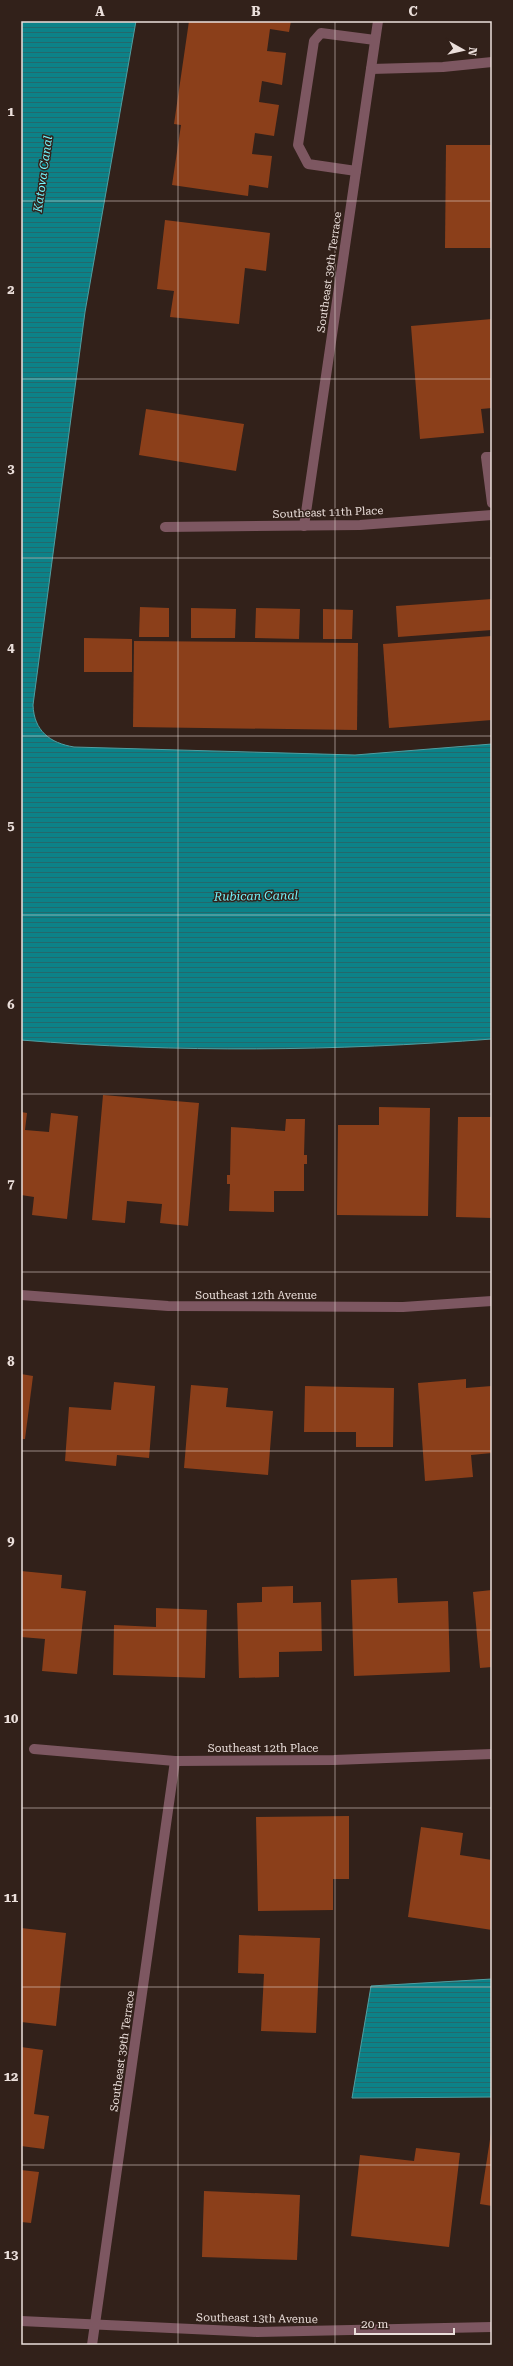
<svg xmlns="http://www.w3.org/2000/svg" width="513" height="2366" viewBox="0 0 513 2366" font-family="'Roboto Serif',serif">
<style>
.water{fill:url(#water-rules);stroke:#4f9ea1}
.building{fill:#8b3f1a}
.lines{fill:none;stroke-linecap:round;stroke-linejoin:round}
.minor{stroke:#7d5761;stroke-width:10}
.grid{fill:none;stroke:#ebdfdb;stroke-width:1;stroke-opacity:0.55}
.labels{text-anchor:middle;stroke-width:3;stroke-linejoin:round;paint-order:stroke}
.street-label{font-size:11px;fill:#ebdfdb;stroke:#32211a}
.water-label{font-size:12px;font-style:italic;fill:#72f5fd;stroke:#32211a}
.neatline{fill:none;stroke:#ebdfdb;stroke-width:1.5}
.grid-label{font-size:13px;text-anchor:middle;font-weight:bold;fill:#ebdfdb}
</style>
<defs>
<pattern id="water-rules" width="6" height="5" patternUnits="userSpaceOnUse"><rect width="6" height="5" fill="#0c8288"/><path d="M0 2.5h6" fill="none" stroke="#23696c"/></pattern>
</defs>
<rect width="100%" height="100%" fill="#32211a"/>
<!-- water -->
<g class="water">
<path d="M21 21H136L85 312 33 705C34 731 50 743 74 747L355 755 492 744V1039C335 1051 178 1053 21 1040Z"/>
<path d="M492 1979V2097L352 2098 371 1986Z"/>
</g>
<!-- building -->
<g class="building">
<path d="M189 21H291L289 32 270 29 267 51 286 53 282 85 262 81 259 102 279 105 274 136 255 133 252 154 272 156 268 188 249 185 248 196 172 185 181 125 174 124Z"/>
<path d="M446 145H492V248H445Z"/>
<path d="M165 220 270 233 266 271 245 268 239 324 170 317 174 291 157 289Z"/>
<path d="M492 319V408L481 409 484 433 420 439 411 326Z"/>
<path d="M146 409 244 424 236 471 139 455Z"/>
<path d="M492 599V630L398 637 396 606Z"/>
<path d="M140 607 169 608V637H139Z"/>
<path d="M191 608 236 609 235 638H191Z"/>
<path d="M256 608 300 609 299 639 255 638Z"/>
<path d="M323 609 353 610 352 639H323Z"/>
<path d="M492 636V720L389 728 383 644Z"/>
<path d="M84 638 132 639V672H84Z"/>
<path d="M134 641 358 643 357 730 133 727Z"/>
<path d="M103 1095 199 1103 188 1226 160 1223 162 1204 127 1201 125 1223 92 1220Z"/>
<path d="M379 1107 430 1108 428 1216 337 1215 338 1125H379Z"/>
<path d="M21 1112 27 1113 25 1130 49 1132 51 1113 78 1116 67 1219 32 1215 34 1197 21 1195Z"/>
<path d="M458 1117H492V1218L456 1217Z"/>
<path d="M286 1119H305L304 1155H307V1164H304V1191H274V1212L229 1211 230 1184H227V1175H230L231 1127 285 1131Z"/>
<path d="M21 1374 33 1376 25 1439H21Z"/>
<path d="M466 1379V1388L492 1386V1453L471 1455 473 1477 425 1481 418 1383Z"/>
<path d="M114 1382 155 1386 149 1458 117 1455 116 1466 65 1461 69 1407 111 1410Z"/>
<path d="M191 1385 228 1388 226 1407 273 1411 268 1475 184 1468Z"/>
<path d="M305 1386 394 1388 393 1447H356V1432H304Z"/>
<path d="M21 1571 62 1575 61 1588 86 1591 77 1674 42 1671 45 1639 21 1637Z"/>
<path d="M397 1578 398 1603 448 1601 450 1672 354 1676 351 1580Z"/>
<path d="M293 1586V1603L321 1602 322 1651 279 1652V1677L239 1678 237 1603 262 1602V1587Z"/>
<path d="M492 1590V1667L480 1668 473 1592Z"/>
<path d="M156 1608 207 1610 205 1678 113 1675 114 1625 156 1627Z"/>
<path d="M349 1816V1879H333V1910L258 1911 256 1817Z"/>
<path d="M421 1827 463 1833 460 1855 492 1860V1930L408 1917Z"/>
<path d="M21 1928 66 1933 56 2026 21 2022Z"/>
<path d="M239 1935 320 1938 316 2033 261 2031 264 1974 238 1973Z"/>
<path d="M21 2047 43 2050 34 2114 49 2116 44 2149 21 2146Z"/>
<path d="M491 2133H492V2206L480 2204Z"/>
<path d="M416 2148 460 2153 449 2247 351 2236 360 2155 414 2161Z"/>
<path d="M21 2170 39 2172 31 2223 21 2222Z"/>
<path d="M204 2191 300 2195 297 2260 202 2257Z"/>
</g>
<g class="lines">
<!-- minor -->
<g class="minor">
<path d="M371 69 443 67 492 62"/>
<path d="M356 171 308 164 298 145 314 41 321 33 375 40"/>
<path d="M492 457H486L492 503"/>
<path d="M304 526 378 21"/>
<path d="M165 527 360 525 492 515"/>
<path d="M21 1295 168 1306 403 1307 492 1301"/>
<path d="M34 1749 175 1761 334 1760 492 1754"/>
<path d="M21 2321 257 2332 492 2327"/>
<path d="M92 2345 175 1761"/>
</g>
</g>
<!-- grid -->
<path class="grid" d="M178 21V2345M335 21V2345M21 201H492M21 379H492M21 558H492M21 736H492M21 915H492M21 1094H492M21 1272H492M21 1451H492M21 1630H492M21 1808H492M21 1987H492M21 2165H492"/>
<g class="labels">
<!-- street labels -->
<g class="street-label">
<text transform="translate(329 272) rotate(-82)" y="4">Southeast 39th Terrace</text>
<text transform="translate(328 512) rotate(-2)" y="4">Southeast 11th Place</text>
<text x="256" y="1299">Southeast 12th Avenue</text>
<text x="263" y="1752">Southeast 12th Place</text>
<text transform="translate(122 2051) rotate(-82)" y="4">Southeast 39th Terrace</text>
<text transform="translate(257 2318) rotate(1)" y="4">Southeast 13th Avenue</text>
</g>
<!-- water labels -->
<g class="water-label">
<text transform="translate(43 174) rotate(-82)" y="4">Katova Canal</text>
<text transform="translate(256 896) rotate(-1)" y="4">Rubican Canal</text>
</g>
</g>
<!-- border -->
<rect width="513" height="2366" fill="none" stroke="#32211a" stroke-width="44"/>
<!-- north arrow -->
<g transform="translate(463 50) rotate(98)" stroke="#32211a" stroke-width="3" paint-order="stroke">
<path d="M0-3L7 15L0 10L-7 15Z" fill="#ebdfdb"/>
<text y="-6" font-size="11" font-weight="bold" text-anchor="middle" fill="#ebdfdb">N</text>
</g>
<!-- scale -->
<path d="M355 2328v6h99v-6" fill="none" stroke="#ebdfdb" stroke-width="2"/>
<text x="361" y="2328" font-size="12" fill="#ebdfdb" stroke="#32211a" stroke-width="3" paint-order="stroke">20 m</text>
<rect x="22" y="22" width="469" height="2322" class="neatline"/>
<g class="grid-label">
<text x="100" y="16">A</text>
<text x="256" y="16">B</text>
<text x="413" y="16">C</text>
<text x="11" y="116">1</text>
<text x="11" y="294">2</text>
<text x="11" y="473">3</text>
<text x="11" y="652">4</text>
<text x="11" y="830">5</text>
<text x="11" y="1009">6</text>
<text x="11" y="1188">7</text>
<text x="11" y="1366">8</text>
<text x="11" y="1545">9</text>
<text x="11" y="1723">10</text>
<text x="11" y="1902">11</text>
<text x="11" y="2081">12</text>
<text x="11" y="2259">13</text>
</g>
</svg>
